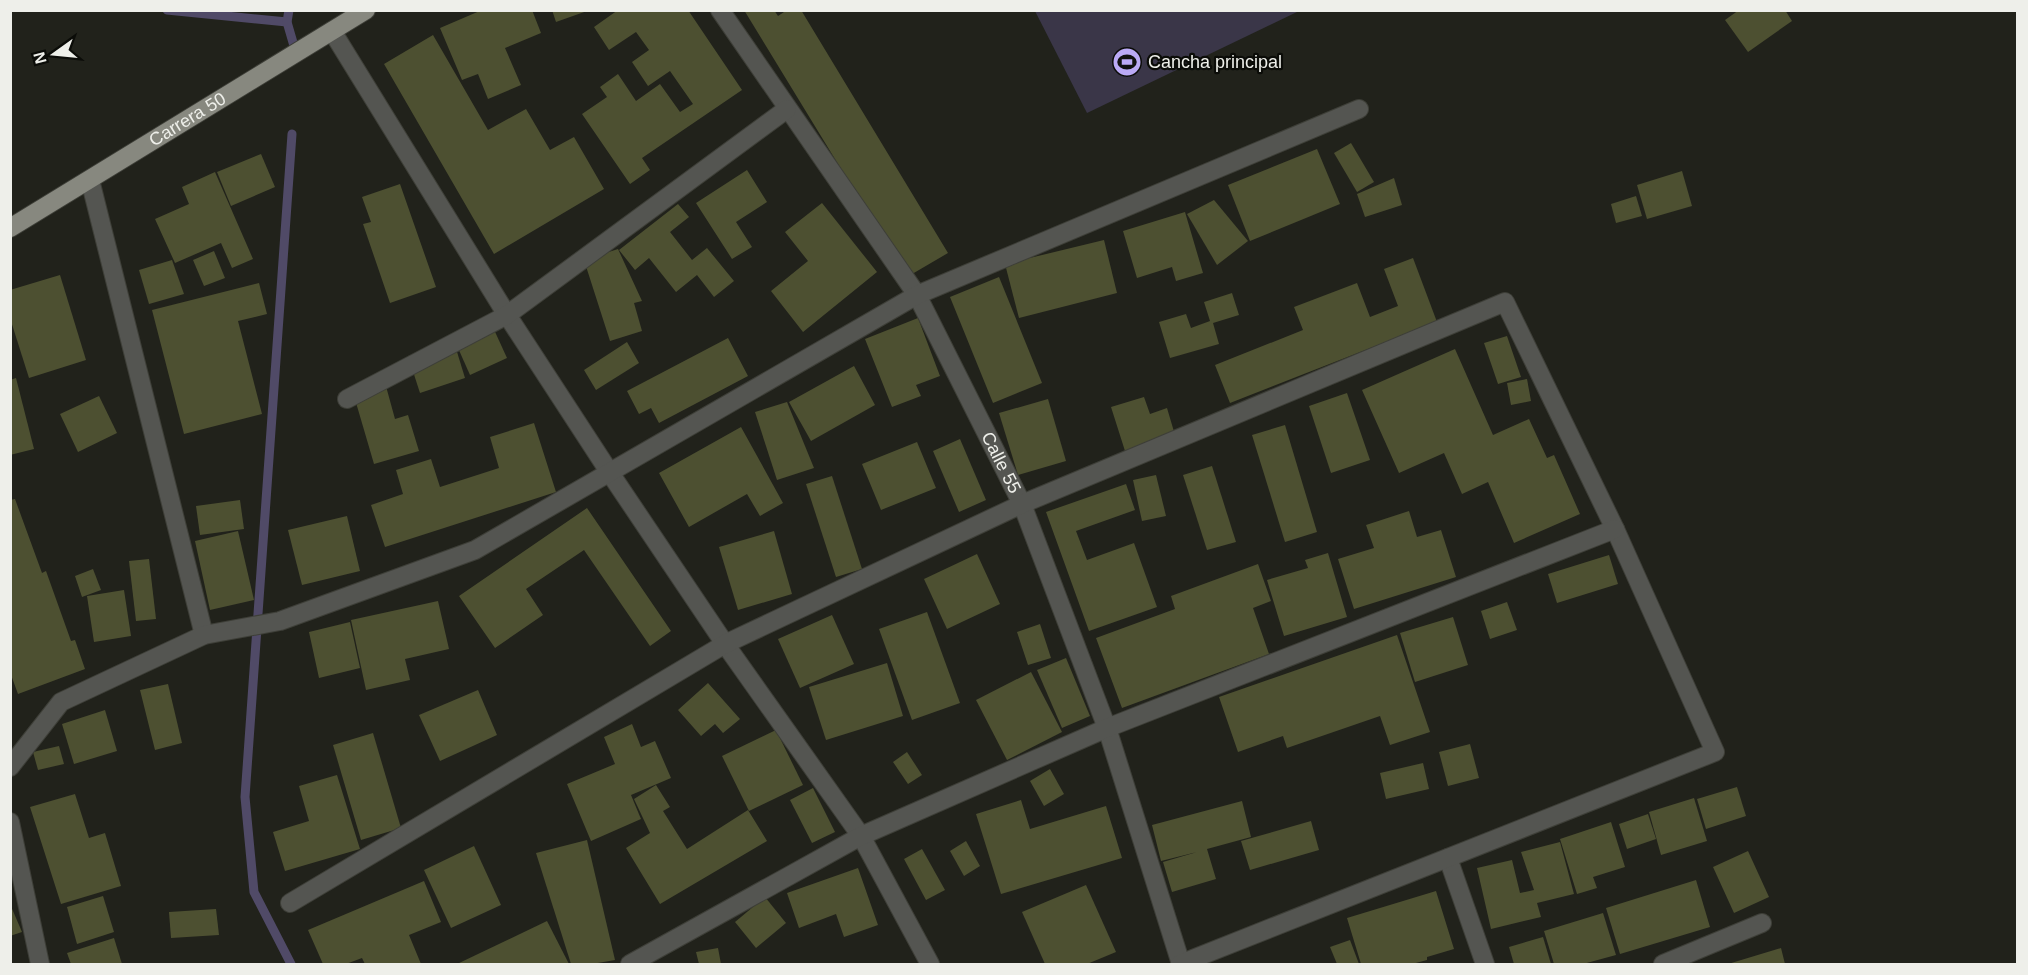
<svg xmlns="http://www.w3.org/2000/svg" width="2028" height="975" viewBox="0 0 2028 975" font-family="Helvetica,sans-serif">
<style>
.green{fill:#3a3648}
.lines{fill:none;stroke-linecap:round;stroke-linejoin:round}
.stream{stroke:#504a67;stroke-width:9}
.building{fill:#4d5031}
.minor-casing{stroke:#3e3f38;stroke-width:20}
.major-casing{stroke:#3e3f38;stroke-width:20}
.minor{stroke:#545551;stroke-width:18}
.major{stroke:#87887f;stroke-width:18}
.labels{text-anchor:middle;stroke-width:4.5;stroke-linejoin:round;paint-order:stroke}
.poi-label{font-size:18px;fill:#eeefea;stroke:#0b0c08;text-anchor:start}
.street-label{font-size:18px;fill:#eeefea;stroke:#0b0c08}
</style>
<rect width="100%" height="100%" fill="#21221b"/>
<!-- green -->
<path class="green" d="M1035 11H1299L1087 113Z"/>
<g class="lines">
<!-- stream -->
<g class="stream">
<path d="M167 10 287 22"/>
<path d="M289 10 287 22 294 46"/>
<path d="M291 964 254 892 245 797 292 134"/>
</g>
</g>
<!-- building -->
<g class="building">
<path d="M482 10H532L541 33 505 48 521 85 488 99 478 74 462 80 440 28Z"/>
<path d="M552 10H587V11L556 22Z"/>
<path d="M618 10H688L742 90 642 158 650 170 630 184 582 114 607 97 600 87 618 74 636 101 660 84 680 112 693 104 670 71 648 86 632 62 649 50 636 32 609 50 594 27Z"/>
<path d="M744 10H774L778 16 787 10H801L948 253 907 277Z"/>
<path d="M1739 10H1785L1792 21 1748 52 1725 20Z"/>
<path d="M433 35 488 130 526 109 550 150 574 137 604 189 494 254 384 64Z"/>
<path d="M1351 143 1374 182 1357 192 1334 153Z"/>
<path d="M1317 149 1340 204 1250 241 1228 185Z"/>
<path d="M261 154 275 187 231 206 217 172Z"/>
<path d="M747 170 767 202 736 222 752 247 732 259 696 203Z"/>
<path d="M1682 171 1692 206 1647 219 1637 185Z"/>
<path d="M215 172 253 259 232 268 221 243 175 263 155 219 189 204 182 187Z"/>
<path d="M1394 178 1402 205 1365 217 1357 194Z"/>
<path d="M400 184 436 287 390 303 363 224 371 222 362 197Z"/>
<path d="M1636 196 1642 216 1616 223 1611 204Z"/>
<path d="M1214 200 1248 241 1217 265 1187 214Z"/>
<path d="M822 203 877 272 803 332 771 291 808 261 785 232Z"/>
<path d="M678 204 689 217 670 232 692 260 707 248 734 281 714 297 697 275 676 292 649 258 635 270 619 250Z"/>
<path d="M1185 212 1203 273 1176 281 1172 267 1137 278 1123 231Z"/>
<path d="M1104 240 1117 293 1019 318 1005 264Z"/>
<path d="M618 249 642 301 634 303 642 331 610 341 584 260Z"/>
<path d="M214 251 225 278 204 286 193 260Z"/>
<path d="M1413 258 1437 322 1230 403 1215 365 1303 330 1294 307 1357 283 1370 317 1398 306 1384 269Z"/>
<path d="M172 260 184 294 149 304 139 270Z"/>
<path d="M60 275 86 360 29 378 10 318V290Z"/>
<path d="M999 277 1042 383 993 403 950 297Z"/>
<path d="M259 283 267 314 238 321 262 414 184 434 152 310Z"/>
<path d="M1232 293 1239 315 1213 323 1219 344 1170 358 1159 322 1186 314 1191 328 1210 321 1204 302Z"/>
<path d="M918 318 940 376 916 385 921 396 892 407 865 339Z"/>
<path d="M491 323 507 358 470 375 454 339Z"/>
<path d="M1507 336 1521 377 1498 384 1484 343Z"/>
<path d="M728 338 748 376 659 423 651 408 639 414 627 391Z"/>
<path d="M454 342 465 378 420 393 408 356Z"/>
<path d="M627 342 639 363 596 390 584 370Z"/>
<path d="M1455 349 1493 435 1529 419 1547 458 1554 455 1580 514 1514 543 1488 482 1462 494 1444 453 1399 473 1362 390Z"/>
<path d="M854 366 875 405 811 441 789 402Z"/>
<path d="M16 378 34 449 10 455V380Z"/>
<path d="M384 379 395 419 408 415 419 451 374 464 352 389Z"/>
<path d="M1527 379 1531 401 1511 405 1507 383Z"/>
<path d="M1347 393 1370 460 1331 473 1309 406Z"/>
<path d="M99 396 117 433 78 452 60 414Z"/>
<path d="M1144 397 1150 414 1167 408 1175 435 1125 451 1111 407Z"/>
<path d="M1048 399 1066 461 1018 475 999 413Z"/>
<path d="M787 402 814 468 777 480 755 412Z"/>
<path d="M534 423 556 492 385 547 371 505 403 494 396 470 431 459 440 487 499 468 490 437Z"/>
<path d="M1285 425 1317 532 1285 542 1252 435Z"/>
<path d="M741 427 783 503 760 516 747 494 689 527 659 473Z"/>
<path d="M960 439 986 500 959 512 933 451Z"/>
<path d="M917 442 936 488 881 510 862 464Z"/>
<path d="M1212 466 1236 542 1207 550 1183 475Z"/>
<path d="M1156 475 1166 516 1142 521 1133 480Z"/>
<path d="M832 476 862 569 836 577 806 484Z"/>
<path d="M1126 484 1135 510 1076 531 1087 560 1134 543 1157 607 1089 631 1046 512Z"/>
<path d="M15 499 42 573 46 571 71 641 75 640 85 669 18 694 10 672V500Z"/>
<path d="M240 500 244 529 200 535 196 506Z"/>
<path d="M587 508 671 631 650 646 584 550 526 589 543 615 495 648 459 596Z"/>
<path d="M1409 511 1417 537 1441 530 1456 577 1354 609 1338 559 1374 548 1366 525Z"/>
<path d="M347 516 360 571 302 585 288 530Z"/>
<path d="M238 531 254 600 210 610 195 541Z"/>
<path d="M774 531 792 594 738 610 719 547Z"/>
<path d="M1328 553 1347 617 1284 636 1267 580 1308 568 1305 560Z"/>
<path d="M977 554 1000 604 947 629 924 579Z"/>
<path d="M1609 555 1618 584 1557 603 1548 574Z"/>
<path d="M149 559 156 619 136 621 129 561Z"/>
<path d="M1258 564 1271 601 1253 608 1269 654 1122 708 1096 638 1175 609 1171 596Z"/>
<path d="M93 569 101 590 82 597 75 576Z"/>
<path d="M124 590 131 636 94 642 87 596Z"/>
<path d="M438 601 449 649 405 659 410 680 366 690 351 620Z"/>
<path d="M1507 602 1517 630 1490 639 1481 611Z"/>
<path d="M927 612 960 703 912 720 879 629Z"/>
<path d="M832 615 854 664 800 688 778 639Z"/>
<path d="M1453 617 1468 665 1415 682 1400 633Z"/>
<path d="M350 622 360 668 319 678 309 632Z"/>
<path d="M1040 624 1051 658 1028 665 1017 632Z"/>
<path d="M1397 635 1430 732 1390 745 1380 716 1287 748 1283 736 1238 752 1219 697Z"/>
<path d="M1066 658 1090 716 1062 728 1037 670Z"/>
<path d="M887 663 903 716 826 740 809 687Z"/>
<path d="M1031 672 1062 732 1007 760 976 700Z"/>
<path d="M708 683 740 719 723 733 715 724 701 736 678 710Z"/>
<path d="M168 684 182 743 155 750 140 690Z"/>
<path d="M478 690 497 735 440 761 419 715Z"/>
<path d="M105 710 117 751 74 764 62 724Z"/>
<path d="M632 724 641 747 655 741 671 778 631 795 641 819 591 841 567 784 615 764 604 737Z"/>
<path d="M776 730 803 785 749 811 722 756Z"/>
<path d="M373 733 401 828 361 840 333 745Z"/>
<path d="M1470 744 1479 778 1448 786 1439 752Z"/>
<path d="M59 746 64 764 38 770 33 752Z"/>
<path d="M907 752 922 775 908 784 893 762Z"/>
<path d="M1423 763 1429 789 1386 799 1380 773Z"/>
<path d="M1050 769 1064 794 1044 806 1030 781Z"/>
<path d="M337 775 360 849 285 871 273 832 309 821 299 786Z"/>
<path d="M656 785 670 807 663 811 687 849 748 810 767 841 660 904 626 848 650 833 634 799Z"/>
<path d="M1737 787 1746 816 1706 829 1697 799Z"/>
<path d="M813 788 835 832 812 843 790 800Z"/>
<path d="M75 794 89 838 105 833 121 886 61 904 30 807Z"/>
<path d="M1694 798 1707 841 1661 855 1649 812Z"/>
<path d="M1021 800 1030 829 1106 806 1122 858 1001 894 976 814Z"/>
<path d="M1242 801 1251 837 1207 849 1216 879 1172 892 1163 862 1197 852 1161 861 1152 825Z"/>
<path d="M1648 814 1656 839 1627 849 1619 824Z"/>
<path d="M1311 821 1319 850 1250 870 1241 841Z"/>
<path d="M1611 822 1625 867 1593 877 1597 888 1577 894 1560 839Z"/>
<path d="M587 840 615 960 592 964H571L536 853Z"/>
<path d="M966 841 980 866 964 876 950 851Z"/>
<path d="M1560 842 1574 894 1537 903 1541 917 1491 929 1477 868 1512 860 1520 893 1534 890 1521 852Z"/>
<path d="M474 846 501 905 451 928 424 870Z"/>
<path d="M922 849 945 890 926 900 904 859Z"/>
<path d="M1748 851 1769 897 1734 913 1713 867Z"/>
<path d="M858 868 878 925 844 937 836 914 799 928 787 893Z"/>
<path d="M1696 880 1710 927 1620 954 1606 908Z"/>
<path d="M424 881 441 922 409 935 421 964H365L362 958 346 964H323L308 930Z"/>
<path d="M1086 885 1116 952 1087 964H1045L1022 912Z"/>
<path d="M1436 891 1454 949 1427 957V960L1412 964H1361L1347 918Z"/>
<path d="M103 896 114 932 77 944 67 907Z"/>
<path d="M765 897 786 923 756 948 735 922Z"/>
<path d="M10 904 22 932 10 936Z"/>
<path d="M216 909 219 935 171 938 169 912Z"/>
<path d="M1603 913 1616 955 1583 964H1554L1544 931Z"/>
<path d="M547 921 569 964H457Z"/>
<path d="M1543 937 1551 964H1514L1509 947Z"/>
<path d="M114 938 122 964H71L67 953Z"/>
<path d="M1350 940 1359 964H1337L1330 947Z"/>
<path d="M718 948 721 964H699L696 952Z"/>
<path d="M1781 948 1785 964H1728Z"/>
</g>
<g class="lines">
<!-- minor casing -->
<g class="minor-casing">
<g id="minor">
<path id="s1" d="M720 10 917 295 1022 504 1107 728 1181 964"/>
<path d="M332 31 507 315 610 473 725 644 861 836 930 964"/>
<path d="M90 180 204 635"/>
<path d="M347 399 507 315 787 109"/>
<path d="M10 767 61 702 204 635 280 621 475 550 917 295 1359 109"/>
<path d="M10 822 40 964"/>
<path d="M1448 858 1485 964"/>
<path d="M290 903 725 644 1022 504 1505 302 1615 529 1715 752 1180 964"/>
<path d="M630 964 861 836 1107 728 1615 529"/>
<path d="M1663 964 1762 923"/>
</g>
</g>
<!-- major casing -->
<g class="major-casing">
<g id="major">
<path id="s2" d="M10 228 366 10"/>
</g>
</g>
<!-- minor -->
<use href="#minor" class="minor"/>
<!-- major -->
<use href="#major" class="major"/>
</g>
<!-- icons -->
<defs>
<g id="stadium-disc" transform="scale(1.5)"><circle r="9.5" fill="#bbaaf6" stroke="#0b0c08"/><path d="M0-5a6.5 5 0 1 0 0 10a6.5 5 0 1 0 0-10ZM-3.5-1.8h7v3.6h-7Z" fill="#111"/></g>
</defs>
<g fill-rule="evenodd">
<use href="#stadium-disc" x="1127" y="62"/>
</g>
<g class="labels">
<!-- poi labels -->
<g class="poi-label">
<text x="1148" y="68">Cancha principal</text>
</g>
<!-- street labels -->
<g class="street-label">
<text dy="6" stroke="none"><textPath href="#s2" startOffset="208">Carrera 50</textPath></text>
<text dy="6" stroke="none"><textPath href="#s1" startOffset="534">Calle 55</textPath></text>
</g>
</g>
<!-- border -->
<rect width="2028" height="975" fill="none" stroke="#eeefea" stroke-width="24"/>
<!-- north arrow -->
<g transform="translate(54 54) rotate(255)" stroke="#0b0c08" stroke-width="4.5" paint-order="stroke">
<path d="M0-4.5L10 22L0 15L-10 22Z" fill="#eeefea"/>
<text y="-9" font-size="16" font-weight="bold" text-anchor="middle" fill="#eeefea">N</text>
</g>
</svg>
